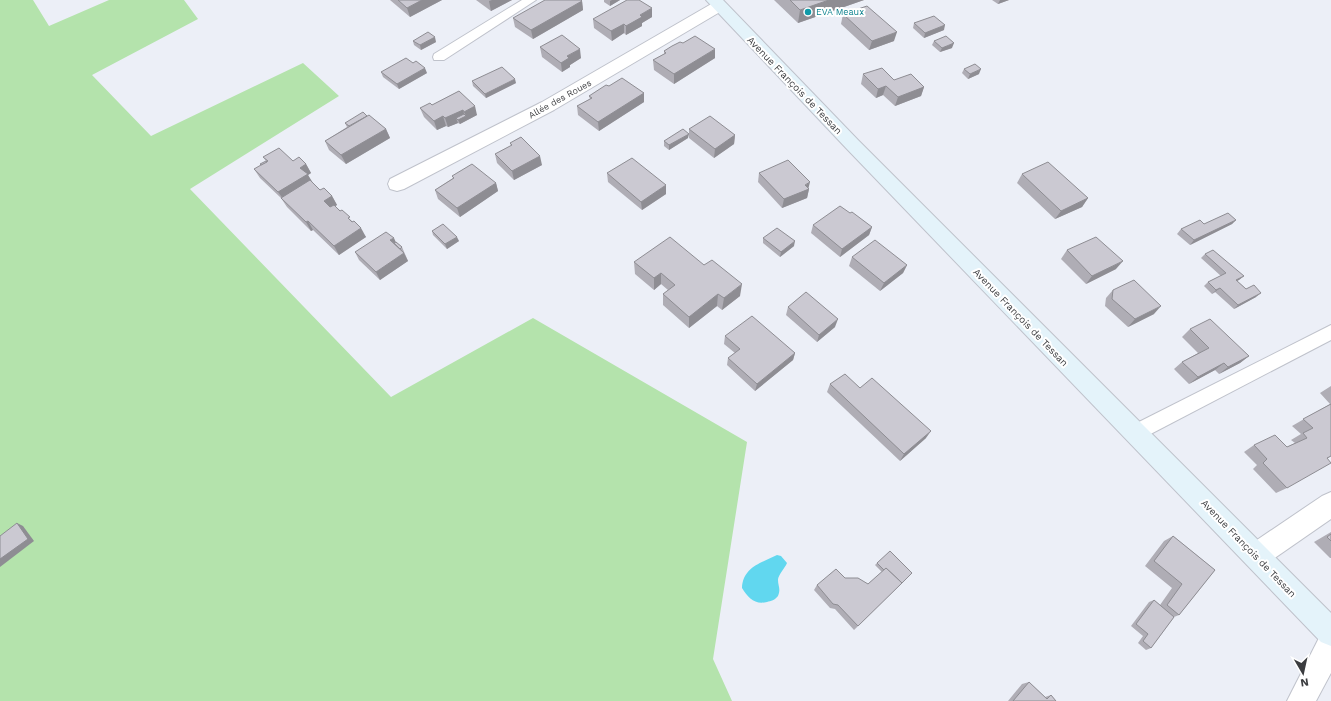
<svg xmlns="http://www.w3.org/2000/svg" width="1331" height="701" viewBox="0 0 1331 701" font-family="'Work Sans',sans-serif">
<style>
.green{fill:#b4e3ac}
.water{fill:#61d7ef}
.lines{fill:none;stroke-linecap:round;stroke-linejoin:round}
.lane-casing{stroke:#bfc2cb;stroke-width:2}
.street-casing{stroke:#bfc2cb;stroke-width:2}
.secondary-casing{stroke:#bfc2cb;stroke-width:2}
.lane{fill:#fff;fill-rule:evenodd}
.street{fill:#fff;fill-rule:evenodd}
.secondary{fill:#e4f3fa;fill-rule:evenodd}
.wall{fill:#afadb5}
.shaded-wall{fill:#8e8d93}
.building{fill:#cbc9d2;stroke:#8e8d93}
.culture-dot{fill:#0f9aa8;stroke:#fff;stroke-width:1.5}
.labels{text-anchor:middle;stroke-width:4;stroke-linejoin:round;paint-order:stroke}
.far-culture-label{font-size:9px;fill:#0d838f;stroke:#fff;text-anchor:start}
.far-street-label{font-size:9px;fill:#3b3c3f;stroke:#fff}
.street-label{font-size:10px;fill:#3b3c3f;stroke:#fff}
</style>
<rect width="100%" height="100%" fill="#eceff7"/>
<!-- green -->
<path class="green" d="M0 0H33L49 26 109 0H184L198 19 92 75 151 136 303 63 339 96 190 189 391 397 533 318 747 442 713 659 732 701H0Z"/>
<!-- water -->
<path class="water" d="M777 555 781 556 787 563C785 568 778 575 778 580 778 586 781 589 778 596 775 600 771 601 767 602 755 605 748 598 742 588 743 567 761 563 777 555Z"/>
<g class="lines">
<!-- lane casing -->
<g class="lane-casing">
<g id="lane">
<path d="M522 0H536L444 60H434L433 57 434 54Z"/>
<path d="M1331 325V340L1141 439 1135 441 1129 439 1126 433 1129 427Z"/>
</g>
</g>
<!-- street casing -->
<g class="street-casing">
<g id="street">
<path d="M719 1 725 3 727 6 725 9 554 110 404 189 397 191 390 189 388 184 390 179 542 102 713 3Z"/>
<path d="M1331 492V519L1266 564 1257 568 1248 564 1244 555 1248 546 1322 496Z"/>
<path d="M1331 630V673L1316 701H1287L1321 634Z"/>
</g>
</g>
<!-- secondary casing -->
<g class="secondary-casing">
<path id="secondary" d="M706 0H723L858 140 1331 613V646L1321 642 846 148Z"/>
</g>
<!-- lane -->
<use href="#lane" class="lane"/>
<!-- street -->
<use href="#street" class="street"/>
<!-- secondary -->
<use href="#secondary" class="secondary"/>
</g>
<!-- wall -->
<g class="wall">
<path d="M390 0H442L410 17Z"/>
<path d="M476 0H512L491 11Z"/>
<path d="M604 0H620L610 6 604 2Z"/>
<path d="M774 0H864L798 23Z"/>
<path d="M992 0H1009L998 4Z"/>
<path d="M582 1 583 10 533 39 515 27 513 18Z"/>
<path d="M843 14 894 41 869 50 841 24Z"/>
<path d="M652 17 642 23V26L626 35 624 33 612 41 594 28 593 19Z"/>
<path d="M914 23 944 30 924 38 913 28Z"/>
<path d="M413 41 436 42 421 50 414 45Z"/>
<path d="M934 41 952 48 940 52 932 45Z"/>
<path d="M683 43 715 58 674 84 654 70 653 60 664 54V51Z"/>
<path d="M540 47 581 58 570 65V67L562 72 542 57Z"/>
<path d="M964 69 979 74 968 79 962 73Z"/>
<path d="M381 72 427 73 399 89 383 77Z"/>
<path d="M863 74 894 80 924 87 921 96 895 106 883 95 876 98 861 84Z"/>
<path d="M472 81 516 83 486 98 473 86Z"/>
<path d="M609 86 644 93V102L599 131 578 115 577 106 590 99 589 96Z"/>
<path d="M459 91 477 115 460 124 458 123 448 127 446 126 437 130 424 117 420 108 432 105Z"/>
<path d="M367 116 386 129 390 138 346 164 329 150 325 141 347 127 345 123Z"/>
<path d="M689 129 735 135 734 144 714 158 689 138Z"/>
<path d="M688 138 669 150 664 146V141Z"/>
<path d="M510 143 542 165 514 180 497 163 495 154 511 146Z"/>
<path d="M263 157 293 161 306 164 311 173 308 175 312 183 319 189 332 196 337 205 335 206 352 221 366 237 339 255 313 230 311 231 287 207 281 198 260 178 254 169 261 166 266 161Z"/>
<path d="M607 173 666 194 642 210 608 182Z"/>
<path d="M759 173 808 188 809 189 807 198 782 208 758 182Z"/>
<path d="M1022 174 1088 198 1082 207 1055 219 1017 183Z"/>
<path d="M452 176 496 183 498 191 460 217 438 199 435 190 453 178Z"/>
<path d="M1236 220 1232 224 1190 245 1177 234 1181 229 1204 224Z"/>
<path d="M813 225 872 227 869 235 840 257 811 233Z"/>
<path d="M432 231 459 241 447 249 433 235Z"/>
<path d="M763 238 794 246 780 257 763 243Z"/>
<path d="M396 242 402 247 408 261 380 280 359 260 355 252Z"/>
<path d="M1067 250 1116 269 1086 284 1061 259Z"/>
<path d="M1205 254 1244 276 1237 281 1256 297 1234 309 1215 292 1212 294 1204 286 1208 282 1221 276 1201 258Z"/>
<path d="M852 257 907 265 903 273 880 291 849 266Z"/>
<path d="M634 262 740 296 722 310 717 306 689 328 663 305V294L668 290 661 284 654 290 635 274Z"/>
<path d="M1113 290 1154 314 1128 327 1105 306 1106 298Z"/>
<path d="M788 307 835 327 817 342 786 315Z"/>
<path d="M1190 329 1249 356 1240 363 1219 374 1215 370 1189 384 1174 369 1182 362 1198 353 1182 337Z"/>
<path d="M725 336 795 353 793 360 755 391 727 365 728 358 735 353 724 344Z"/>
<path d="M830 384 860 388 926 438 900 461 827 392Z"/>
<path d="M1331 386V456L1287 488 1276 493 1253 469 1257 465 1244 452 1254 445 1287 447 1295 443 1291 440 1301 434 1292 426 1330 404 1320 393Z"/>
<path d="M1331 532V558H1330L1314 542Z"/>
<path d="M1173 536 1215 570 1179 615 1174 617 1151 648 1146 650 1138 643 1143 636 1131 626 1149 602 1154 600 1160 605 1172 588 1145 566 1164 541Z"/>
<path d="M877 563 912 573 854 630 835 609 830 608 814 590 817 585 845 578 868 584 882 572 875 565Z"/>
<path d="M1029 682 1045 697 1051 695 1056 701H1008L1022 684Z"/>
</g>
<!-- shaded-wall -->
<g class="shaded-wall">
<path d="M422 0H442L410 17 407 8Z"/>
<path d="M492 0H512L491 11 489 1Z"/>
<path d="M612 0H620L610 6V1Z"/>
<path d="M829 0H864L798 23 800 10Z"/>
<path d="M1000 0H1009L998 4Z"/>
<path d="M582 1 583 10 533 39 531 30Z"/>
<path d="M652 8V17L642 23V26L626 35V26L640 15Z"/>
<path d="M624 24V33L612 41 611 31Z"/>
<path d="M945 25 944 30 924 38 925 33Z"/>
<path d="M897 32 894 41 869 50 872 41Z"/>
<path d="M435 37 436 42 421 50 420 45Z"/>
<path d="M954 43 952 48 940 52 942 48Z"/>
<path d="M580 49 581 58 570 65V67L562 72 561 63 567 56Z"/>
<path d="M715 49V58L674 84V74Z"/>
<path d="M425 68 427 73 399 89 397 84Z"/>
<path d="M981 69 979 74 968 79 970 74Z"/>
<path d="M515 79 516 83 486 98 485 94Z"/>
<path d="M886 86 883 95 876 98 878 89Z"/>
<path d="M924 87 921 96 895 106 898 97Z"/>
<path d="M644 93V102L599 131 598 122Z"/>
<path d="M475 106 477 115 460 124 458 120 456 118 458 123 448 127 445 118 463 110 465 117 466 116 464 112Z"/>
<path d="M443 116 446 126 437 130 434 121Z"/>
<path d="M386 129 390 138 346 164 341 155Z"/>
<path d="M689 134 688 138 669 150V145Z"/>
<path d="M735 135 734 144 714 158 715 149Z"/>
<path d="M540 156 542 165 514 180 512 171Z"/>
<path d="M306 164 311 173 308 175 313 183 284 200 278 192 300 168Z"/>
<path d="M810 182 808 190 809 189 807 198 782 208 784 199Z"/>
<path d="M496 183 498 191 460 217 457 208Z"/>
<path d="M666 185V194L642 210 641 202Z"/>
<path d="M332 196 337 205 329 210 324 201Z"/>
<path d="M1088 198 1082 207 1055 219 1061 211Z"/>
<path d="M1236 220 1232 224 1190 245 1194 240Z"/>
<path d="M308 221 313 230 311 231 306 222Z"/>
<path d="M872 227 869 235 840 257 842 249Z"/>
<path d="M361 228 366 237 339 255 334 246Z"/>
<path d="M457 237 459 241 447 249 445 244Z"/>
<path d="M394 238 398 247 390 240Z"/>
<path d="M795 241 794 246 780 257 781 252Z"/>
<path d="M404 253 408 261 380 280 376 272Z"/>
<path d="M1123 261 1116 269 1086 284 1092 276Z"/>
<path d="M907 265 903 273 880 291 884 283Z"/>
<path d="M661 273V284L654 290V278Z"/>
<path d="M1244 276 1239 280 1231 284 1236 280Z"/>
<path d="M742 284 740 296 722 310 724 298Z"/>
<path d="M1220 288 1215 292 1212 294 1216 290Z"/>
<path d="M1261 293 1256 297 1234 309 1238 305Z"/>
<path d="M718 294 717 306 689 328V317Z"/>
<path d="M1161 306 1154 314 1128 327 1135 319Z"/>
<path d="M838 319 835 327 817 342 819 335Z"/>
<path d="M795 353 793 360 755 391 757 384Z"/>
<path d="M1249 356 1240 363 1219 374 1228 367Z"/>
<path d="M1224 363 1215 370 1189 384 1198 377Z"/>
<path d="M931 431 926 438 900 461 904 454Z"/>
<path d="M17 523 23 526 34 541 0 567V559Z"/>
</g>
<!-- building -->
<g class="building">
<path d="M398 0H422L407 8Z"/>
<path d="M545 0H581L582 1 531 30 513 18Z"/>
<path d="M627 0H639L652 8 640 15 642 17 626 26 624 24 611 31 593 19Z"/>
<path d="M790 0H829L800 10Z"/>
<path d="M867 6 897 32 872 41 843 14Z"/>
<path d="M934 16 945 25 925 33 914 23Z"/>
<path d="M428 32 435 37 420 45 413 41Z"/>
<path d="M562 35 580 49 567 56 569 58 561 63 540 47Z"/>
<path d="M695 36 715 49 674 74 653 60 666 53 664 51 672 46 680 42 683 43Z"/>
<path d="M946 36 954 43 942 48 934 41Z"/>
<path d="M406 58 413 63 416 61 425 68 397 84 381 72Z"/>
<path d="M975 64 981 69 970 74 964 69Z"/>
<path d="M502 67 515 79 485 94 472 81Z"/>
<path d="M882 68 894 80 911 74 924 87 898 97 886 86 878 89 863 74Z"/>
<path d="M622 78 644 93 598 122 577 106 592 98 589 96 606 85 609 86Z"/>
<path d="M459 91 475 106 464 112 463 110 445 118 443 116 434 121 420 108 430 103 432 105Z"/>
<path d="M363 112 367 116 349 126 345 123Z"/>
<path d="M464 114 466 116 458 120 456 118Z"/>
<path d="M369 115 386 129 341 155 325 141Z"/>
<path d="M710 116 735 135 715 149 689 129Z"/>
<path d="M683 129 689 134 669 145 664 141Z"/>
<path d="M521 137 540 156 512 171 495 154 512 145 510 143Z"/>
<path d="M279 148 293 161 299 157 306 164 300 168 308 174 278 192 254 169 268 161 263 157Z"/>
<path d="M632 158 666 185 641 202 607 173Z"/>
<path d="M788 160 810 182 805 185 809 189 784 199 759 173Z"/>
<path d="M266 161 267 162 261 165 260 164Z"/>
<path d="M1048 162 1088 198 1061 211 1022 174Z"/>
<path d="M472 164 496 183 457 208 435 190 454 178 452 176Z"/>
<path d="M310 180 320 190 324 188 332 196 324 201 330 207 334 205 340 211 342 210 350 217 348 218 352 222 354 221 361 228 334 246 308 221 306 222 281 198Z"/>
<path d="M840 206 850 213 852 212 872 227 842 249 813 225Z"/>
<path d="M1228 213 1236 220 1194 240 1181 229 1200 220 1204 224Z"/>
<path d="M443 224 457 237 445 244 432 231Z"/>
<path d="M777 228 795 241 781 252 763 238Z"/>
<path d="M386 232 394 238 390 240 404 253 376 272 355 252Z"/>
<path d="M670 237 704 265 712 260 742 284 724 298 718 294 689 317 663 294 675 285 661 273 654 278 634 262Z"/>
<path d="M1096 237 1123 261 1092 276 1067 250Z"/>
<path d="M875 240 907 265 884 283 852 257Z"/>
<path d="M396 242 402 247 400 249 394 243Z"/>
<path d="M1213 250 1244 276 1236 280 1246 289 1254 285 1261 293 1238 305 1220 288 1216 290 1208 282 1226 273 1205 254Z"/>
<path d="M1134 280 1161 306 1135 319 1112 299 1113 290Z"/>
<path d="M806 292 838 319 819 335 788 307Z"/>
<path d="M752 316 795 353 757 384 728 358 740 349 725 336Z"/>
<path d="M1210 319 1249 356 1228 367 1224 363 1198 377 1182 362 1209 348 1190 329Z"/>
<path d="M845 374 860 388 872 378 931 431 904 454 830 384Z"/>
<path d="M1331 404V456L1327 458 1331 463 1287 488 1263 463 1267 459 1254 445 1275 435 1287 447 1307 438 1303 433 1313 428 1303 419Z"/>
<path d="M17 523 28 539 0 559V536Z"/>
<path d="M1331 534V541L1327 537Z"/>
<path d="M1173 536 1215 570 1179 615 1167 605 1182 584 1154 561Z"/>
<path d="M890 551 912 573 902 583 886 568 884 570 877 563Z"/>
<path d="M886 568 902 583 858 626 838 605 833 604 817 585 836 569 845 578H858L868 584Z"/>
<path d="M1154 600 1174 617 1151 648 1143 641 1148 634 1136 624Z"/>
<path d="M1029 682 1047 699 1051 695 1056 701H1013Z"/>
</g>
<!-- markers -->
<circle class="culture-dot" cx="808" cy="12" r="4"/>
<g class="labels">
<!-- far-culture labels -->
<g class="far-culture-label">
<text x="816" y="15">EVA Meaux</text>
</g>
<!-- far-street labels -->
<g class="far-street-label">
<text transform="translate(560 99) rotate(-29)" y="3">Allée des Roues</text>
</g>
<!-- street labels -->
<g class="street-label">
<text transform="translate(795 85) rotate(46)" y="4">Avenue François de Tessan</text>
<text transform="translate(1021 317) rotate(46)" y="4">Avenue François de Tessan</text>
<text transform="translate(1249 548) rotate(46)" y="4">Avenue François de Tessan</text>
</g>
</g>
<!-- north arrow -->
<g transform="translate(1303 673) rotate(171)" stroke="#ffffff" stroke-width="3" paint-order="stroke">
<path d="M0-3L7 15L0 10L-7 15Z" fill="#3b3c3f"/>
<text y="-6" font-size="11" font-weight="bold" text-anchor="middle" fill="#3b3c3f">N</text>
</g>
</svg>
